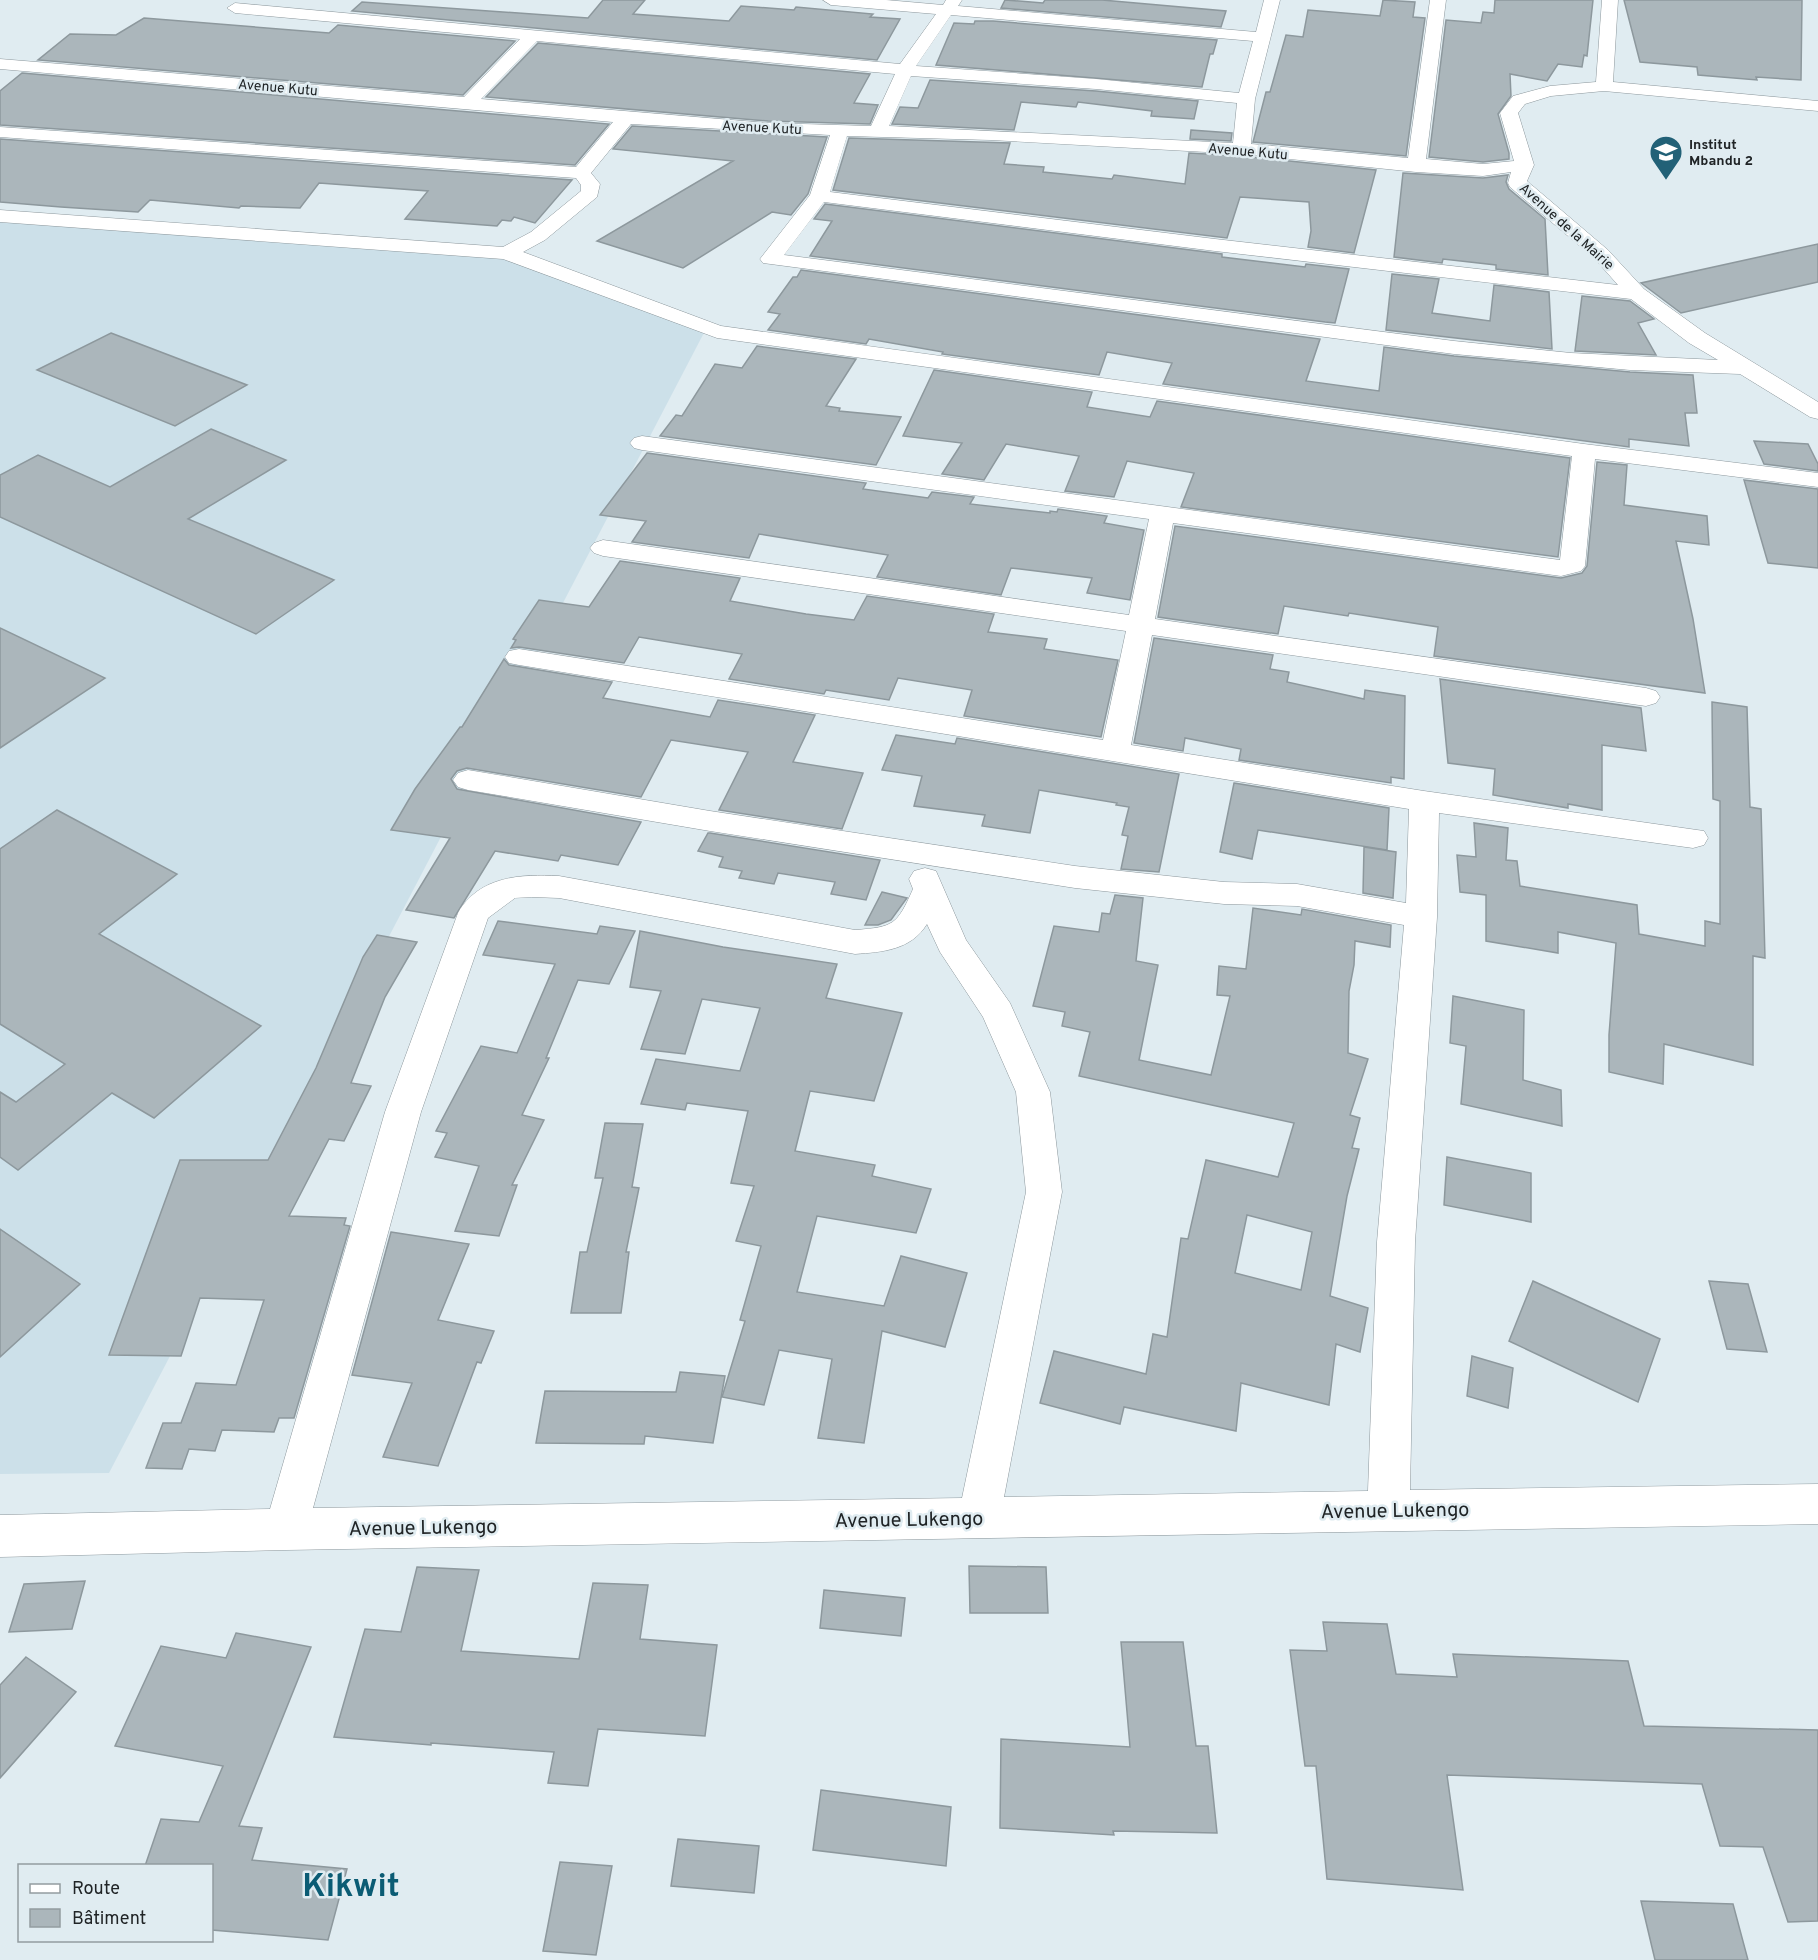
<svg xmlns="http://www.w3.org/2000/svg" width="1818" height="1960" viewBox="0 0 1818 1960" font-family="Overpass,sans-serif">
<style>
.built{fill:#cce0e9}
.building{fill:#abb6bb;stroke:#8d989d;stroke-width:1.5;fill-rule:evenodd}
.lines{fill:none;stroke-linecap:round;stroke-linejoin:round}
.minor-casing{stroke:#8c979c;stroke-width:1}
.minor{fill:#fff;fill-rule:evenodd}
.labels{text-anchor:middle;stroke-width:5;stroke-linejoin:round;paint-order:stroke}
.far-street-label{font-size:14px;fill:#202426;stroke:#e0ecf1}
.far-poi-label{font-size:14px;font-weight:bold;fill:#202426;stroke:#e0ecf1;text-anchor:start}
.near-street-label{font-size:20px;fill:#202426;stroke:#e0ecf1}
.near-town-label{font-size:33px;font-weight:bold;fill:#0b5c74;stroke:#e0ecf1}
</style>
<rect width="100%" height="100%" fill="#e0ecf1"/>
<!-- built -->
<path class="built" d="M0 215 507 257 707 327 109 1473 0 1474Z"/>
<!-- building -->
<g class="building">
<path d="M603 0H645L633 14 729 21 741 6 794 10 796 7 873 14 870 17 900 19 877 60 352 11 362 2 588 18Z"/>
<path d="M1005 0 1043 3 1045 0H1102L1226 11 1221 27 1001 8Z"/>
<path d="M1383 0 1415 2 1413 17 1425 18 1406 156 1253 142 1266 92H1270L1286 35 1303 37 1308 10 1380 16Z"/>
<path d="M1495 0H1593L1587 56 1584 55 1582 67 1558 64 1547 81 1510 74 1511 96 1498 114 1509 153V159L1483 162 1429 157 1446 20 1481 23 1483 12 1494 13Z"/>
<path d="M1624 0H1802L1801 80 1756 77 1757 80 1698 75 1697 67 1640 62Z"/>
<path d="M144 18 329 33 338 25 515 41 463 95 38 60 70 34 116 35Z"/>
<path d="M975 21H993L1217 40 1213 54H1210L1202 87 936 65 954 23 974 24Z"/>
<path d="M538 43 870 74 854 103 878 105 870 124 768 121 486 97Z"/>
<path d="M22 73 609 124 575 165 0 125V91Z"/>
<path d="M930 80 1096 91 1198 101 1194 119 1151 116 1152 111 1078 102 1076 107 1021 102 1014 130 892 124 900 107 918 108Z"/>
<path d="M632 126 827 137 808 194 791 215 772 212 683 268 597 241 733 161 613 149Z"/>
<path d="M1191 130 1232 133 1231 141 1190 139Z"/>
<path d="M849 138 1010 143 1004 164 1044 167 1043 172 1112 179 1114 175 1185 184 1189 153 1242 156 1376 170 1354 253 1308 247 1311 231 1309 202 1240 197 1227 238 833 190Z"/>
<path d="M0 139 572 180 535 223 514 217 511 221 502 220 497 226 405 219 428 191 319 183 300 208 241 206 239 208 150 200 138 212 61 207 0 202Z"/>
<path d="M1403 173 1483 178 1508 175 1506 182 1509 189 1545 219 1548 275 1496 269V265L1443 259 1442 263 1394 257Z"/>
<path d="M825 204 1222 254V257L1305 267 1306 264 1349 269 1335 323 1325 322 810 256 832 221 814 219Z"/>
<path d="M1818 244V282L1681 313 1641 283Z"/>
<path d="M801 270 1320 339 1306 381 1379 391 1384 347 1454 356 1630 372 1693 375 1697 413H1685L1689 446 1629 439V447L1163 384 1172 363 1107 352 1099 375 942 354 943 352 869 339 866 344 768 330 780 314 768 312 793 277H797Z"/>
<path d="M1392 274 1439 279 1432 313 1490 321 1494 285 1549 292 1552 349 1386 330Z"/>
<path d="M1582 296 1630 301 1654 319 1638 323 1656 355 1575 351Z"/>
<path d="M111 333 247 385 175 426 37 370Z"/>
<path d="M757 346 856 359 826 406 840 408 839 411 901 417 876 465 660 436 676 415 682 416 715 364 742 368Z"/>
<path d="M934 370 1092 392 1087 407 1150 417 1157 401 1570 458 1558 557 1181 507 1194 473 1127 461 1114 497 1065 491 1079 456 1006 444 984 480 942 474 962 443 903 436Z"/>
<path d="M211 429 286 460 188 519 334 580 256 634 0 517V475L38 455 110 487Z"/>
<path d="M1754 441 1808 444 1818 464V471L1764 464Z"/>
<path d="M647 453 866 483 863 489 928 498 932 492 974 497 970 504 1050 513V511L1057 512 1058 509 1107 516 1104 523 1144 530 1130 600 1087 593 1092 578 1011 568 1001 595 877 577 888 555 759 534 749 558 632 542 646 521 600 515Z"/>
<path d="M1597 462 1627 465 1624 505 1707 516 1709 545 1676 541 1693 619 1705 693 1434 656 1438 627 1349 613 1348 616 1284 606 1278 634 1158 617 1175 526 1561 578 1582 573 1587 566Z"/>
<path d="M1744 480 1818 489V568L1768 563Z"/>
<path d="M620 561 740 578 730 601 806 614 854 620 867 596 994 614 988 632 1047 639 1044 649 1118 660 1101 737 964 716 972 690 898 678 889 700 826 690 824 694 729 679 742 654 639 637 624 663 519 647 511 648 516 640 513 639 539 600 589 607Z"/>
<path d="M0 628 105 678 0 748Z"/>
<path d="M1154 638 1273 655 1270 669 1289 672 1287 682 1364 699 1365 690 1405 696 1404 779 1391 777V783L1239 760 1241 749 1185 738 1183 751 1134 743Z"/>
<path d="M504 659 509 665 612 682 603 698 710 717 718 700 815 715 793 762 863 773 842 829 719 810 748 752 671 740 641 797 467 768 457 771 451 779 457 789 641 822 618 865 561 855 558 861 495 851 454 918 406 910 450 838 391 830 415 789 460 727H462Z"/>
<path d="M1440 679 1641 708 1646 751 1602 745V810L1568 804V808L1493 795 1495 769 1448 763Z"/>
<path d="M1712 702 1747 707 1750 807 1761 809 1765 958 1753 956V1065L1664 1044 1663 1084 1609 1072V1035L1616 943 1558 932V953L1486 941V895L1460 892 1457 855 1476 857 1474 823 1508 828 1506 860 1517 861 1520 886 1637 905 1639 934 1705 946V921L1720 924V801L1713 799Z"/>
<path d="M896 735 955 744 957 738 1179 774 1159 872 1121 869 1128 836 1122 835 1129 807 1116 805 1117 803 1039 790 1030 833 982 826 985 815 914 806 922 776 882 770Z"/>
<path d="M1234 783 1389 808 1387 850 1258 830 1252 859 1220 852Z"/>
<path d="M57 810 177 874 99 934 261 1026 154 1118 112 1093 18 1170 0 1157V1092L16 1102 65 1064 0 1024V849Z"/>
<path d="M708 833H710L880 860 866 900 831 894 835 882 778 873 774 884 739 878 742 871 719 867 723 857 698 851Z"/>
<path d="M1364 847 1396 852 1393 898 1363 893Z"/>
<path d="M882 892 907 898 891 920 878 925H865Z"/>
<path d="M1115 895 1143 898 1136 961 1158 965 1139 1060 1211 1075 1230 996 1217 995 1219 966 1246 969 1253 908 1301 915 1302 909 1391 925 1390 947 1355 941 1354 965 1349 991 1348 1053 1368 1059 1350 1115 1360 1118 1352 1148 1359 1149 1347 1196 1330 1296 1368 1308 1360 1352 1336 1344 1329 1405 1241 1383 1236 1431 1124 1407 1120 1424 1040 1403 1054 1351 1146 1374 1153 1334 1167 1337 1181 1238 1188 1239 1206 1160 1278 1177 1294 1123 1079 1076 1090 1032 1062 1026 1065 1012 1033 1006 1054 926 1099 932 1102 913 1110 914ZM1247 1215 1312 1232 1301 1290 1235 1273Z"/>
<path d="M498 921 597 934 600 926 635 931 609 984 578 980 546 1058H549L522 1115 544 1120 512 1185H517L499 1236 455 1231 479 1166 435 1157 447 1133 436 1131 481 1046 517 1053 555 964 483 955Z"/>
<path d="M640 931 723 947 837 964 826 998 902 1013 874 1101 810 1091 795 1151 875 1165 872 1176 931 1189 916 1233 817 1216 797 1292 884 1306 901 1256 967 1273 945 1347 882 1331 864 1443 818 1438 832 1359 779 1350 764 1405 722 1397 745 1321 740 1320 761 1246 736 1241 754 1186 731 1183 748 1111 687 1103 685 1110 641 1104 656 1059 740 1071 760 1008 702 999 685 1054 641 1049 661 991 630 987Z"/>
<path d="M377 935 417 942 385 997 351 1083 371 1086 344 1141 329 1139 289 1216 346 1218 344 1225 350 1226 294 1418H279L274 1432 222 1430 215 1451 189 1449 182 1469 146 1468 163 1423H181L196 1383 236 1385 264 1300 200 1298 181 1356 109 1355 180 1160H268L316 1068 363 957Z"/>
<path d="M1453 996 1524 1010 1523 1080 1561 1090 1562 1126 1461 1104 1466 1046 1450 1043Z"/>
<path d="M605 1123 643 1124 632 1187 639 1188 626 1252H629L621 1313H571L580 1252H587L603 1178H595Z"/>
<path d="M1447 1157 1531 1173V1222L1444 1205Z"/>
<path d="M0 1229 80 1284 0 1357Z"/>
<path d="M391 1232 469 1244 438 1320 494 1331 481 1363 477 1362 438 1466 383 1457 412 1383 352 1375Z"/>
<path d="M1533 1281 1660 1339 1638 1402 1509 1341Z"/>
<path d="M1709 1281 1748 1284 1767 1352 1727 1349Z"/>
<path d="M1472 1356 1513 1368 1508 1408 1467 1396Z"/>
<path d="M680 1372 725 1376 713 1443 645 1436 644 1444 536 1443 545 1391 676 1392Z"/>
<path d="M969 1566 1046 1567 1048 1613H970Z"/>
<path d="M417 1567 479 1570 461 1651 579 1659 593 1583 648 1585 640 1639 717 1645 705 1736 598 1729 588 1786 548 1783 554 1752 431 1743V1745L334 1737 365 1629 401 1632Z"/>
<path d="M85 1581 72 1629 9 1632 24 1584Z"/>
<path d="M824 1590 905 1598 901 1636 820 1628Z"/>
<path d="M1323 1622 1387 1624 1396 1674 1457 1677 1453 1654 1628 1661 1644 1726 1818 1730V1921L1788 1922 1763 1847 1720 1846 1702 1784 1447 1775 1463 1890 1327 1879 1316 1766H1305L1290 1650 1327 1651Z"/>
<path d="M236 1633 311 1647 239 1826 262 1828 252 1860 347 1869 328 1940 212 1930V1866H145L161 1819 199 1822 223 1766 115 1746 161 1646 226 1658Z"/>
<path d="M1121 1642H1183L1196 1746H1208L1217 1833 1113 1831 1114 1835 1000 1828 1001 1739 1130 1747Z"/>
<path d="M26 1657 76 1692 0 1778V1685Z"/>
<path d="M821 1790 951 1807 946 1866 813 1850Z"/>
<path d="M678 1839 759 1846 754 1893 671 1886Z"/>
<path d="M560 1862 612 1866 596 1955 543 1951Z"/>
<path d="M1641 1901 1733 1904 1748 1960H1655Z"/>
</g>
<g class="lines">
<!-- minor casing -->
<g class="minor-casing">
<path id="minor" d="M823 0H886L943 5 946 0H962L958 6 1256 32 1264 0H1280L1255 99 1251 144 1408 158 1430 0H1446L1426 159 1483 164 1514 161 1500 113 1513 96 1550 86 1596 82 1602 0H1618L1613 82 1818 101V111L1604 91 1551 96 1525 104 1518 113 1534 165 1527 181 1608 250 1644 289 1705 333 1818 402V419L1810 417 1740 374 1630 370 1454 354 763 263 760 259 810 195 830 135 631 124 591 173 600 184 597 197 545 240 523 252 721 326 1584 444 1818 473V487L1595 459 1585 566 1581 571 1561 576 1173 523 1155 619 1646 688 1656 691 1660 697 1656 703 1646 706 1152 635 1131 745 1424 791 1704 831 1708 838 1704 845 1693 848 1439 813 1437 917 1415 1242 1410 1490 1818 1484V1524L286 1550 0 1557V1515L270 1509 385 1112 458 913C479 876 521 874 559 876L855 930C894 927 897 925 913 889L909 879 914 871 925 868 936 871 966 940 1010 1003 1050 1092 1062 1192 1004 1497 1368 1491 1377 1242 1404 925 1297 906 1224 904 1075 888 710 831 468 790 458 787 453 780 458 773 468 770 710 811 1075 866 1224 882 1297 884 1406 903 1409 809 519 665 509 663 505 657 509 651 519 649 1103 740 1126 631 603 556 594 553 590 548 594 543 603 540 1129 615 1149 519 642 450 634 448 630 443 634 438 642 436 1560 560 1572 456 717 338 503 259 0 222V210L503 247 531 232 581 191V185L576 178 0 137V127L576 167 613 122 0 69V59L464 97 520 39 235 13 227 8 235 3 900 64 936 14 831 5ZM951 15 1253 41 1239 93 1096 79 916 66ZM537 41 895 74 871 126 768 123 481 99ZM911 76 1096 89 1237 103 1233 143 889 126ZM847 136 991 140 1242 154 1416 172 1483 176 1511 172 1508 183 1510 187 1594 258 1618 285 1215 239 830 192ZM824 202 1215 251 1631 299 1689 343 1718 360 1571 353 1454 341 784 255ZM532 897 559 898 855 954C883 952 911 950 927 924L940 952 983 1017 1016 1092 1026 1192 962 1498 313 1508 421 1112 488 918 515 898Z"/>
</g>
<!-- minor -->
<use href="#minor" class="minor"/>
</g>
<!-- icons -->
<defs>
<g id="school-pin" transform="scale(1.725)"><path d="M0 17L-7.5 6A9.5 9.5 0 1 1 7.5 6Z" fill="#226177" stroke="#e0ecf1"/><path d="M0-5L7-2L0 1L-7-2ZM-4 1L0 2.5L4 1V4Q0 6-4 4Z" fill="#fff"/></g>
</defs>
<g fill-rule="evenodd">
<use href="#school-pin" x="1666" y="152"/>
</g>
<g class="labels">
<!-- far-street labels -->
<g class="far-street-label">
<text transform="translate(278 87) rotate(5)" y="5">Avenue Kutu</text>
<text transform="translate(762 127) rotate(3)" y="5">Avenue Kutu</text>
<text transform="translate(1248 151) rotate(5)" y="5">Avenue Kutu</text>
<text transform="translate(1567 226) rotate(42)" y="5">Avenue de la Mairie</text>
</g>
<!-- far-poi labels -->
<g class="far-poi-label">
<text x="1689" y="149">Institut<tspan x="1689" dy="16">Mbandu 2</tspan></text>
</g>
<!-- near-street labels -->
<g class="near-street-label">
<text transform="translate(1395 1510) rotate(-1)" y="7">Avenue Lukengo</text>
<text transform="translate(909 1519) rotate(-1)" y="7">Avenue Lukengo</text>
<text transform="translate(423 1527) rotate(-1)" y="7">Avenue Lukengo</text>
</g>
<!-- near-town labels -->
<g class="near-town-label">
<text x="351" y="1896">Kikwit</text>
</g>
</g>
<!-- legend -->
<rect x="18" y="1864" width="195" height="78" fill="#e0ecf1" stroke="#939ca0" stroke-width="1.5"/>
<rect x="30" y="1884" width="30" height="9" fill="#ffffff" stroke="#939ca0" stroke-width="1.5"/>
<text x="72" y="1894" font-size="18" fill="#202426">Route</text>
<rect x="30" y="1909" width="30" height="18" fill="#abb6bb" stroke="#939ca0" stroke-width="1.5"/>
<text x="72" y="1924" font-size="18" fill="#202426">Bâtiment</text>
</svg>
